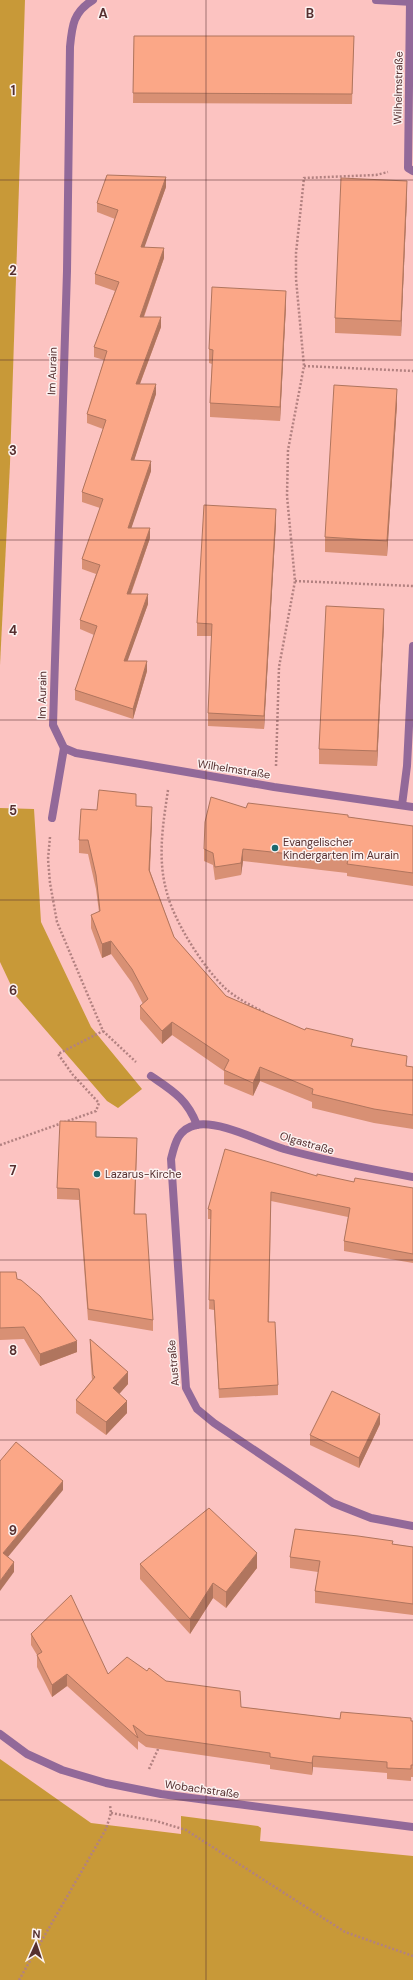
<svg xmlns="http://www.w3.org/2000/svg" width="413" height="1980" viewBox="0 0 413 1980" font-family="'DM Sans',sans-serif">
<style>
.green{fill:#c89938}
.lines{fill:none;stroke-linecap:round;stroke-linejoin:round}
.path{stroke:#b28180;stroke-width:2.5;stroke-dasharray:2 2;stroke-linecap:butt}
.service{stroke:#926999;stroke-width:8}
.minor{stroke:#926999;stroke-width:8}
.wall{fill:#d89074}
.shaded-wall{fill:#b0755e}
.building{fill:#fba787;stroke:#b0755e}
.grid{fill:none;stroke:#552f2f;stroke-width:1;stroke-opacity:0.55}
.poi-dot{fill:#1b686d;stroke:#fcf2f1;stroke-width:1.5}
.labels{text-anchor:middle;stroke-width:3;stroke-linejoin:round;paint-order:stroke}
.street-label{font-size:11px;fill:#552f2f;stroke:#fcf2f1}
.poi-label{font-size:11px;fill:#552f2f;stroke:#fcf2f1;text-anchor:start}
.grid-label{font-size:13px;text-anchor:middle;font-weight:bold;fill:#552f2f;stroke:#fcf2f1;stroke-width:3;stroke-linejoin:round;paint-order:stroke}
</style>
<rect width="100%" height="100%" fill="#fcc3c1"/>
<!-- green -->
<g class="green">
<path d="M0 0H25L10 464 0 665Z"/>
<path d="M0 808 34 809 41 922 91 1027 142 1089 118 1108 107 1101 16 996 0 962Z"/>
<path d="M0 1759 91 1823 181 1834V1816L258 1826 261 1828 260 1841 413 1856V1980H0Z"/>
</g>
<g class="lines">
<!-- path -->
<g class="path">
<path d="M304 366 413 371"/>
<path d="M295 581 413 586"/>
<path d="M276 766 279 667 295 581 287 496 288 450 304 366 296 279V253L304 178 376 175 388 172"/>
<path d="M168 790C163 824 157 859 167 893 174 921 203 967 224 987 235 998 251 1005 265 1013"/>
<path d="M50 837 48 859 50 883 57 922 103 1031 136 1062"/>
<path d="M0 1145 96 1111 99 1103 73 1075 58 1054 103 1031"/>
<path d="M149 1769 159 1747"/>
<path d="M111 1813 156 1821 186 1830 345 1932 413 1956"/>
<path d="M19 1980 106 1829 111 1813 110 1805"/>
</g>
<!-- service -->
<g class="service">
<path d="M52 818 64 748"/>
<path d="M151 1076C173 1091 187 1099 197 1125"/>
</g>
<!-- minor -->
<g class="minor">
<path d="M93 0C73 12 72 26 70 47L67 271 53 725 64 748 76 753 274 787 413 807"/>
<path d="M376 0 413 2"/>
<path d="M410 2 408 168 413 171"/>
<path d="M402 805 407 766 413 646"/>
<path d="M413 1177C370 1169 327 1161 284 1149 261 1142 219 1120 196 1125 178 1129 175 1143 171 1159L186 1388 197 1409 214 1423 333 1503 371 1518 413 1526"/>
<path d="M0 1734 27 1754 62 1770 106 1783 161 1794 413 1827"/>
</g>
</g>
<!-- wall -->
<g class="wall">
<path d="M134 36H354L352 104 133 103Z"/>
<path d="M166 187 144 247 164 258 144 317 161 327 140 384 156 394 134 460 151 471 131 528 150 538 131 594 148 604 127 661 147 671 133 719 75 700V690L94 635 80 629V620L96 574 82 569V559L100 508 82 502V492L103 429 87 423V414L104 360 94 357V347L115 291 95 284V274L115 219 97 212V203Z"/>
<path d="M407 197 401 336 335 333V318Z"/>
<path d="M286 305 280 421 210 417V403L212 364 209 363V349Z"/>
<path d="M397 404 387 556 325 552V537Z"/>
<path d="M276 522 264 729 208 726V713L212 636H197V623Z"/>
<path d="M384 624 377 766 319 764V749Z"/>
<path d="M136 806 152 820 150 871 174 937 226 996 305 1030 407 1066 413 1067V1129L374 1123 312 1108V1102L260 1081 253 1096 224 1084V1071L172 1035 162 1044 140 1019V1006L143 1004 132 983 111 954 102 958 91 928V915L99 912 96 889 88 854 79 853V840L97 810Z"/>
<path d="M246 808 348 817 413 826V886L347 876V873L243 861 241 875 215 880 213 865 204 861V849Z"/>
<path d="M96 1137 137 1149 135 1214 153 1320V1331L88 1320 79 1200 57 1199V1188Z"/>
<path d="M317 1176 354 1182 413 1188V1263L344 1251V1241L348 1217 271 1201 269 1322 278 1385V1395L219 1398 214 1310 209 1309 211 1219H208V1209Z"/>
<path d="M0 1272 17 1279 77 1352 40 1366 24 1339 0 1340Z"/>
<path d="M90 1339 128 1384 119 1394 127 1413 106 1435 76 1413V1400L92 1380 90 1352Z"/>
<path d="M380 1424 359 1468 310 1445V1435Z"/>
<path d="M393 1544 413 1547V1615L315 1603V1591L318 1572 290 1568V1557Z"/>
<path d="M140 1564 257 1568 226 1608 213 1598 190 1634 140 1579Z"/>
<path d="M31 1634 108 1674 147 1671 166 1681 241 1707 340 1719 413 1721V1777H411V1781L387 1779V1773L313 1767 312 1775 270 1769V1765L146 1747 138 1741V1750L67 1686 52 1697 37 1667V1655L31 1645Z"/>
</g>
<!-- shaded-wall -->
<g class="shaded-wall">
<path d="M166 177V187L141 257V247Z"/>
<path d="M407 181V197L401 336V321Z"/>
<path d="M164 248V258L140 327V317Z"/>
<path d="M286 291V305L280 421V407Z"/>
<path d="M161 317V327L136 394V384Z"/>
<path d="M156 384V394L131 470V460Z"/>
<path d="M397 389V404L387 556V541Z"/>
<path d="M151 461V471L128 538V528Z"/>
<path d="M276 509V522L264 729V716Z"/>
<path d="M150 528V538L127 604V594Z"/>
<path d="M148 594V604L124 671V661Z"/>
<path d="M384 609V624L377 766V751Z"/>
<path d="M147 661V671L133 719V709Z"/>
<path d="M152 807V820L149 883V870Z"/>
<path d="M243 849V861L241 875V863Z"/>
<path d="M111 941V954L102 958V944Z"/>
<path d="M172 1022V1035L162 1044V1031Z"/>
<path d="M260 1067V1081L253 1096V1083Z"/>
<path d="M77 1341V1352L40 1366V1354Z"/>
<path d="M128 1372V1384L113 1401V1388Z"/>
<path d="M127 1401V1413L106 1435V1422Z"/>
<path d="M380 1414V1424L359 1468V1458Z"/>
<path d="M63 1481V1490L3 1563V1553Z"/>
<path d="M257 1553V1568L226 1608V1592Z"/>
<path d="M14 1562V1572L0 1591V1581Z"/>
<path d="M213 1583V1598L190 1634V1619Z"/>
<path d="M67 1674V1686L52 1697V1685Z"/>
<path d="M313 1756V1767L312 1775V1763Z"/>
</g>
<!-- building -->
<g class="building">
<path d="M134 36H354L352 94 133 93Z"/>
<path d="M107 175 166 177 141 247 164 248 140 317H161L136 384H156L131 460 151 461 128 528H150L127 594H148L124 661H147L133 709 75 690 97 626 80 620 100 565 82 559 103 499 82 492 106 420 87 414 107 351 94 347 119 282 95 274 118 210 97 203Z"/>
<path d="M341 178 407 181 401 321 335 318Z"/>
<path d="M212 287 286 291 280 407 210 403 213 350 209 349Z"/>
<path d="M334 385 397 389 387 541 325 537Z"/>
<path d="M204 505 276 509 264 716 208 713 212 624 197 623Z"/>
<path d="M326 606 384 609 377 751 319 749Z"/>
<path d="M99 790 136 794V806L152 807 149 870 174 937 226 996 305 1030 306 1028 353 1039 351 1046 407 1056 406 1066 413 1067V1115L374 1109 312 1094 313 1089 260 1067 253 1083 224 1070 229 1060 172 1022 162 1031 140 1006 148 999 132 969 111 941 102 944 91 915 100 911 96 875 88 840H79L81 809 97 810Z"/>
<path d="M211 797 246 808 248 803 348 815V817L413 826V873L347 864 348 860 243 849 241 863 215 867 213 853 204 849 205 822Z"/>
<path d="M60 1121 96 1122V1137L137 1138 134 1214H146L153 1320 88 1309 79 1189 57 1188Z"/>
<path d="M225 1149 317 1176V1174L354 1182 355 1178 413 1188V1254L344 1241 350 1208 271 1192 268 1322H275L278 1385 219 1389 214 1300H209L211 1210 208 1209Z"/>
<path d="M0 1272H16L17 1279 21 1280 40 1296 77 1341 40 1354 24 1327 0 1328Z"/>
<path d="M90 1339 128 1372 113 1388 127 1401 106 1422 76 1400 95 1377 93 1375Z"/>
<path d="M332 1391 380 1414 359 1458 310 1435Z"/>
<path d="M16 1442 63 1481 3 1553 14 1562 0 1581V1461Z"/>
<path d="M209 1508 257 1553 226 1592 213 1583 190 1619 140 1564Z"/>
<path d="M295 1529 358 1536 393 1541 392 1544 413 1547V1604L315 1591 320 1561 290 1557Z"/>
<path d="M71 1595 108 1674 127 1657 147 1671 149 1668 166 1681 240 1691 241 1707 340 1719 341 1712 411 1718V1721H413V1765H411V1769L387 1768V1762L313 1756 312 1763 270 1757V1753L146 1735 133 1725 138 1738 67 1674 52 1685 37 1655 42 1652 31 1634Z"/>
</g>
<!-- grid -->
<path class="grid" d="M206 0V1980M0 180H413M0 360H413M0 540H413M0 720H413M0 900H413M0 1080H413M0 1260H413M0 1440H413M0 1620H413M0 1800H413"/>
<!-- markers -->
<g class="poi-dot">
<circle cx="275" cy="848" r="4"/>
<circle cx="97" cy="1174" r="4"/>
</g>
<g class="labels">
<!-- street labels -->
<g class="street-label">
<text transform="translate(398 88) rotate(-89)" y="4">Wilhelmstraße</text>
<text transform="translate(52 371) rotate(-88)" y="4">Im Aurain</text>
<text transform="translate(42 695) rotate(-89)" y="4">Im Aurain</text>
<text transform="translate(234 769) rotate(9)" y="4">Wilhelmstraße</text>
<text transform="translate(307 1143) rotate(16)" y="4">Olgastraße</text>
<text transform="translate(173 1363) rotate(-95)" y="4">Austraße</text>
<text transform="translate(202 1789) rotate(8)" y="4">Wobachstraße</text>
</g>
<!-- poi labels -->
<g class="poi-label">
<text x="283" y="846">Evangelischer<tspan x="283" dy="13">Kindergarten im Aurain</tspan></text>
<text x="105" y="1178">Lazarus-Kirche</text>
</g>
</g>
<g class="grid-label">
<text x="103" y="18">A</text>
<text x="310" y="18">B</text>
<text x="13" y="95">1</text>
<text x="13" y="275">2</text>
<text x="13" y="455">3</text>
<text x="13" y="635">4</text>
<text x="13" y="815">5</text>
<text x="13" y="995">6</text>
<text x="13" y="1175">7</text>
<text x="13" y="1355">8</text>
<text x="13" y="1535">9</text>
</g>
<!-- north arrow -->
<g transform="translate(36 1944) rotate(3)" stroke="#fcf2f1" stroke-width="3" paint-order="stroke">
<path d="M0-3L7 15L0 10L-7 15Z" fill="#552f2f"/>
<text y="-6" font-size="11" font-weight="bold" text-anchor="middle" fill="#552f2f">N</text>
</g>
</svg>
